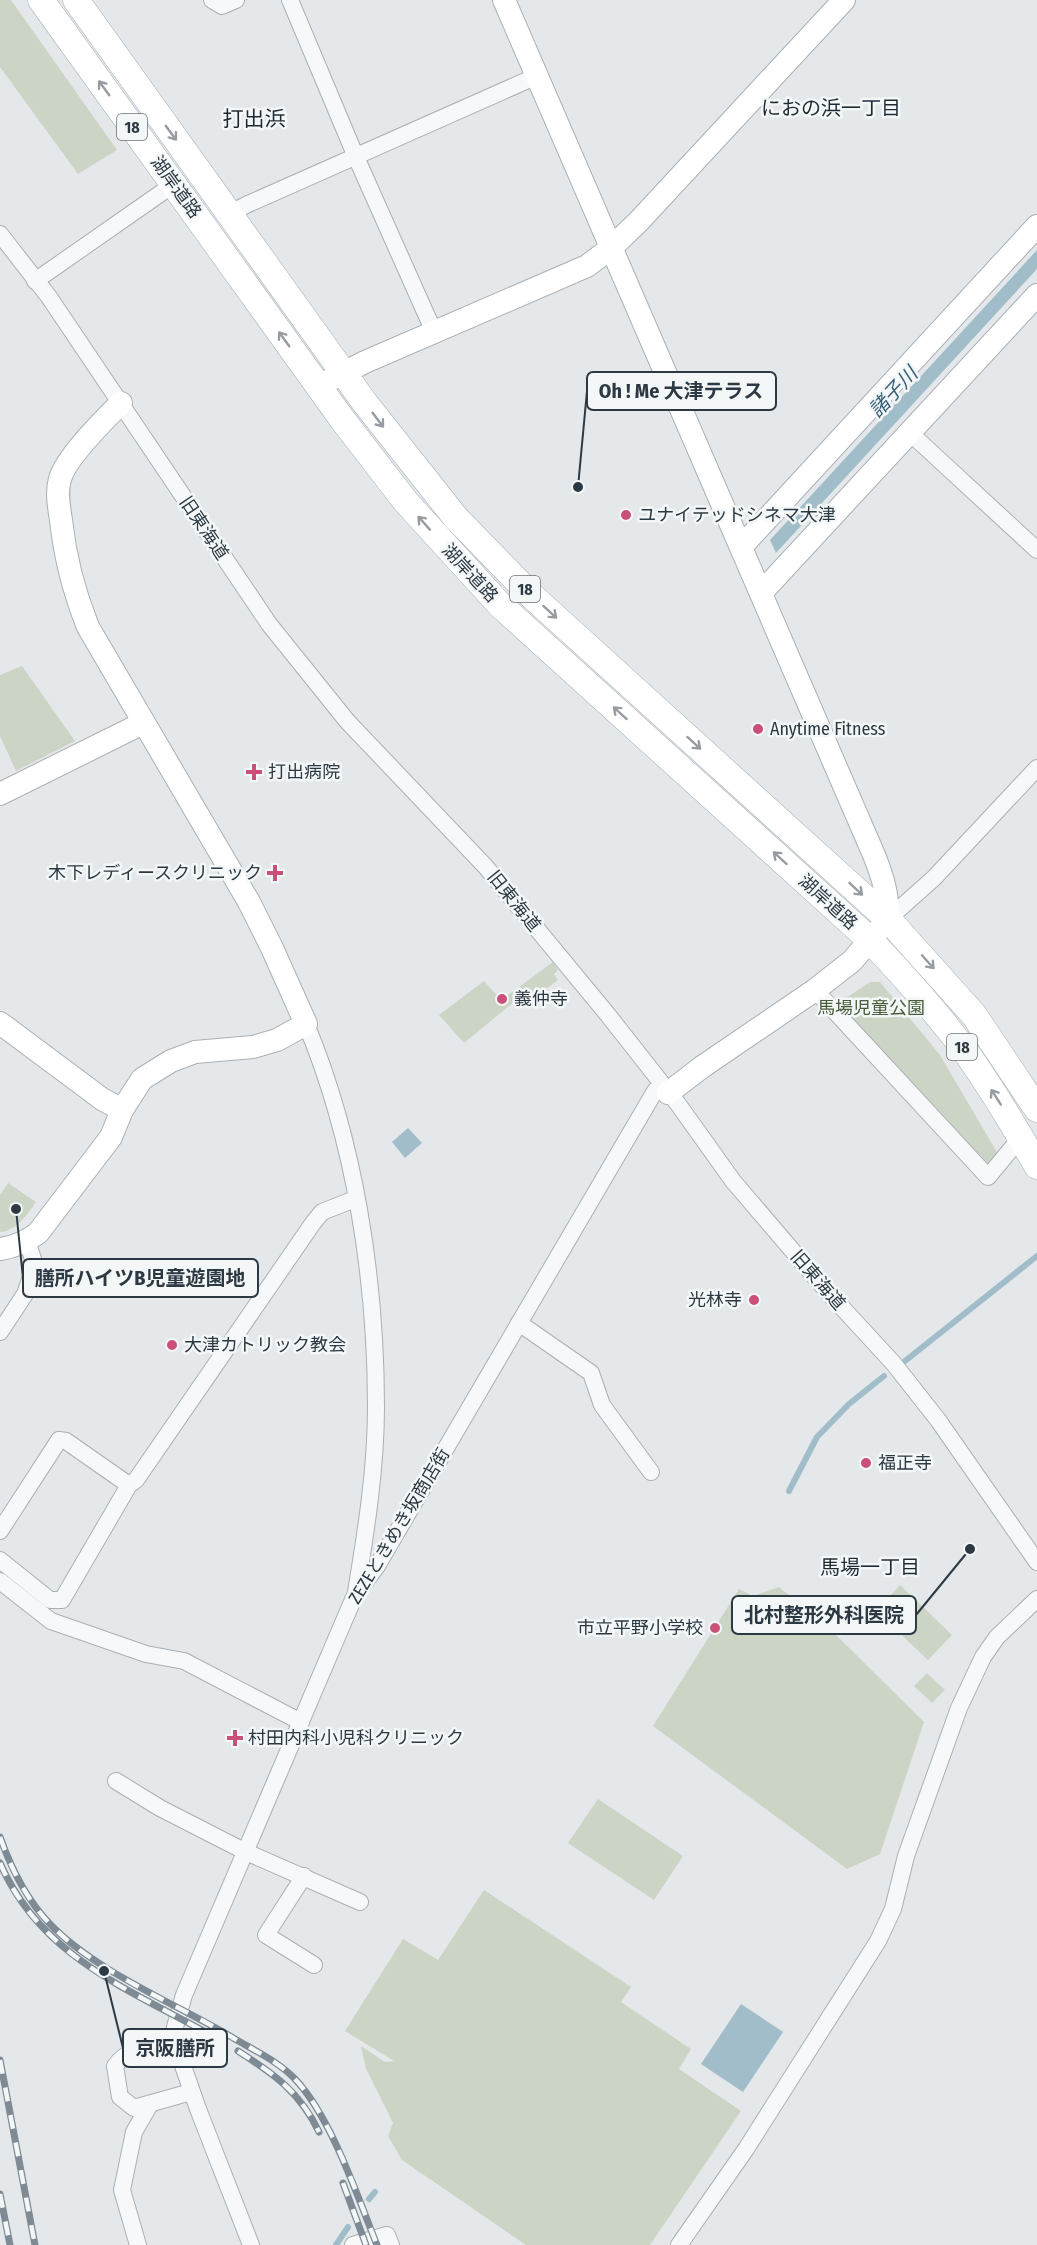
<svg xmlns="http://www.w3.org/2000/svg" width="1037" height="2245" viewBox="0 0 1037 2245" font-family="'Fira Sans Condensed','Noto Sans JP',sans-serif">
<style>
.green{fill:#ccd5c5}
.water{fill:#a1bdc9}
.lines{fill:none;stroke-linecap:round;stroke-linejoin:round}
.stream{stroke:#a1bdc9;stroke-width:6}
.street-casing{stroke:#a9b0b5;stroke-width:18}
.secondary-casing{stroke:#a9b0b5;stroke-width:24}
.primary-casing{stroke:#a4afb7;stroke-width:27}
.street{stroke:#f7f8fa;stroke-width:16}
.secondary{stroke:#fff;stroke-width:22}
.primary{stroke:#fff;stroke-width:26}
.rail-casing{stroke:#7e8b94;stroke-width:7}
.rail{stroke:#f4f7f8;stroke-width:4.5;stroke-dasharray:14;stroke-linecap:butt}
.oneway{stroke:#969ca1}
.poi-dot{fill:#ca507a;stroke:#f4f7f8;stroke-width:2}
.labels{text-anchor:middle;stroke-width:5;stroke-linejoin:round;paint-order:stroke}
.shield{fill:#f4f7f8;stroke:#687279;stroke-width:1.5}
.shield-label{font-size:16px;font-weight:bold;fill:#2c3943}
.street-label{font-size:18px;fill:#2c3943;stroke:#f4f7f8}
.poi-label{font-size:18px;fill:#2c3943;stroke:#f4f7f8;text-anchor:start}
.park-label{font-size:18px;fill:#485e3a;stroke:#f4f7f8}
.neighbourhood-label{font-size:20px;fill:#1e2a34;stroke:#f4f7f8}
.water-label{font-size:20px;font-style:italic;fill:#376076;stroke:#f4f7f8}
.quarter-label{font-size:21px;fill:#1e2a34;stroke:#f4f7f8}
.leader{fill:none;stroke:#2c3943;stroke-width:2}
.callout-dot{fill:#2c3943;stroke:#f4f7f8;stroke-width:2}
.callout{fill:#f4f7f8;stroke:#2c3943;stroke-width:2}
.callout-label{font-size:20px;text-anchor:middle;font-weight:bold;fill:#2c3943}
</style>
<rect width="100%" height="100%" fill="#e4e8eb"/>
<!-- green -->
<g class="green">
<path d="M0 0H11L117 150 78 174 0 67Z"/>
<path d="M22 666 75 741 16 771 0 736V675Z"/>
<path d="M553 962 558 970 554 974 558 980 527 1003 520 997 464 1043 439 1015 484 981 501 1000Z"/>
<path d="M870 982H880L940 1055 998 1154 987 1170 841 1009 840 1002Z"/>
<path d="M8 1183 36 1202C28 1214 16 1231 0 1232V1195Z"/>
<path d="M900 1585 952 1635 928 1660 876 1611Z"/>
<path d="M779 1587 829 1628 924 1722 880 1854 847 1869 653 1726 739 1589 753 1596Z"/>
<path d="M927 1673 945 1690 932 1703 914 1686Z"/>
<path d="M598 1799 683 1856 654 1900 568 1843Z"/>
<path d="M484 1890 631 1987 621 2002 691 2049 679 2069 741 2111 650 2245H526L402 2160 388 2136 393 2123 366 2069 361 2046 385 2062 394 2061 345 2031 403 1939 438 1960Z"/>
</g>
<!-- water -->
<g class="water">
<path d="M1037 250V269L776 553 770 540Z"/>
<path d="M408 1128 422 1143 405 1158 392 1142Z"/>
<path d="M741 2004 783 2032 743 2092 701 2064Z"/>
</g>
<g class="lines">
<!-- stream -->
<g class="stream">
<path d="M905 1361 1037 1256"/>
<path d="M789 1491 817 1437 849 1404 884 1376"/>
<path d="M369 2199 375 2192"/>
<path d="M336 2245 348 2227"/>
</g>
<!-- street casing -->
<g class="street-casing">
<g id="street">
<path d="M212 0 222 6 236 0"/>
<path d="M290 0 356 157 434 332"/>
<path d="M229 214 246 205 537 76"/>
<path d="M0 234 49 297 269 624 347 721 485 866 608 1015 678 1104 733 1181 826 1290 894 1364 938 1420 1037 1562"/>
<path d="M35 281 174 184"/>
<path d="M909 432 1037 550"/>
<path d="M888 919 934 878 1037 768"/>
<path d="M815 990 988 1177 1021 1137"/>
<path d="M306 1024C355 1141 376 1280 376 1407 376 1469 366 1531 356 1592"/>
<path d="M519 1323 591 1373 602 1405 651 1472"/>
<path d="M0 1332 25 1294 35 1265 27 1241"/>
<path d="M0 1531 59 1440 66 1441 129 1485"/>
<path d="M0 1560 50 1600H62L129 1485 136 1480 313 1223 322 1212 355 1199"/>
<path d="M0 1581 51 1621 146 1654 184 1661 301 1722"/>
<path d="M116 1781 160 1808 246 1852 360 1902"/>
<path d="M304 1876 266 1935 314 1965"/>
<path d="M176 2038C156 2044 128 2047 115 2066L120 2097 134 2108 191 2092"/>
<path d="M138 2245 122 2190 134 2132 149 2106"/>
<path d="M251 2245 198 2109 180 2057 175 2027 184 1995 355 1595 377 1566 655 1091 663 1085"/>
<path d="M353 2245 387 2235 391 2245"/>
<path d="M679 2245 746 2149 878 1941 893 1909 906 1856 959 1708 983 1657 997 1637 1037 1599"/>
</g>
</g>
<!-- secondary casing -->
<g class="secondary-casing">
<g id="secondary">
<path d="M504 0 874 855C883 877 888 895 888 919L852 961 815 990 702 1067 668 1093"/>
<path d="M318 386 365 362 587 266 611 248 639 221 844 0"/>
<path d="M741 547 1037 226"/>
<path d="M761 593 1037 295"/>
<path d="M0 794 143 723"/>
<path d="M0 1023 102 1099 122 1110"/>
<path d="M0 1249C15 1247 26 1242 38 1233L111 1137 122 1110 142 1079 171 1061 195 1052 253 1047 277 1040 306 1024 272 948 249 902 88 627C74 592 65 558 61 520 59 507 56 492 60 479 66 457 104 420 121 403"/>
</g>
</g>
<!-- primary casing -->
<g class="primary-casing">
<g id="primary">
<path d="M41 0 342 419 406 502 500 605 870 940C904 976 937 1012 966 1052 992 1089 1015 1127 1037 1166"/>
<path d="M76 0 365 403 456 518 533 597 888 919 974 1015 1037 1109"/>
</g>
</g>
<!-- street -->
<use href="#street" class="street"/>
<!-- secondary -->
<use href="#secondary" class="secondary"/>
<!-- primary -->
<use href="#primary" class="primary"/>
<!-- rail casing -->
<g class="rail-casing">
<g id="rail">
<path d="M0 1837C11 1868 26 1899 49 1923 93 1970 174 2003 230 2036 251 2049 277 2060 295 2079 331 2117 357 2195 377 2245"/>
<path d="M0 1863C40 1955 124 1987 207 2033"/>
<path d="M238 2051C274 2074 300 2092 319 2132"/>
<path d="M0 2060 35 2245"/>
<path d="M343 2183 366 2245"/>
<path d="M0 2194 10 2245"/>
</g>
</g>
<!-- rail -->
<use href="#rail" class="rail"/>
</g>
<!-- one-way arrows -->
<defs><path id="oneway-shaft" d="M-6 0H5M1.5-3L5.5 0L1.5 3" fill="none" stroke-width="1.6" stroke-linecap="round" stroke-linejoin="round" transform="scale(1.5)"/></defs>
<g class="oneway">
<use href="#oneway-shaft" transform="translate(104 88) rotate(-126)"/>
<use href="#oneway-shaft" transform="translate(171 133) rotate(54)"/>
<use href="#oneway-shaft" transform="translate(284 339) rotate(-126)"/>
<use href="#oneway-shaft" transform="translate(378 420) rotate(53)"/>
<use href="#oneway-shaft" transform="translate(424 523) rotate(-132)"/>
<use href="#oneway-shaft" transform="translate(550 612) rotate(42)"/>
<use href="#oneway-shaft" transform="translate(620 713) rotate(-138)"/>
<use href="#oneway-shaft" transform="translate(694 743) rotate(42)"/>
<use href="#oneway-shaft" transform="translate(780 858) rotate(-138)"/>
<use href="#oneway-shaft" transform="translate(856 889) rotate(43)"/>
<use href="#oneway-shaft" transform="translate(928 962) rotate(48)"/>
<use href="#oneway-shaft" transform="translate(996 1097) rotate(-123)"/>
</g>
<!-- markers -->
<g class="poi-dot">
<circle cx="626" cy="515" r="6"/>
<circle cx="758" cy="729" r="6"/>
<path d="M251 763h6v6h6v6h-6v6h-6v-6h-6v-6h6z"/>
<path d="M272 864h6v6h6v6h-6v6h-6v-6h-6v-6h6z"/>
<circle cx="502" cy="999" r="6"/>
<circle cx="754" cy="1300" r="6"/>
<circle cx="172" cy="1345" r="6"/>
<circle cx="866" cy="1463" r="6"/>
<circle cx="715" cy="1628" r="6"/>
<path d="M232 1729h6v6h6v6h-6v6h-6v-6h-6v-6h6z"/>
</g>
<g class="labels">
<!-- shield labels -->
<g class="shield">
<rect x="117" y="114" width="30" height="26" rx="4.5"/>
<rect x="510" y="576" width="30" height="26" rx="4.5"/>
<rect x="947" y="1034" width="30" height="26" rx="4.5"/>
</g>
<g class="shield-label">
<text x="132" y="133">18</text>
<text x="525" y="595">18</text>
<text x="962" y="1053">18</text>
</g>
<!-- street labels -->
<g class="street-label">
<text transform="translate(176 187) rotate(54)" y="6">湖岸道路</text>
<text transform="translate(204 528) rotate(56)" y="6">旧東海道</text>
<text transform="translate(470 573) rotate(47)" y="6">湖岸道路</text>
<text transform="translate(514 901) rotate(51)" y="6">旧東海道</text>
<text transform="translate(828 902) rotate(42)" y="6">湖岸道路</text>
<text transform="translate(818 1280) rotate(49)" y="6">旧東海道</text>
<text transform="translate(399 1526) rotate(-59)" y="6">ZEZEときめき坂商店街</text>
</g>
<!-- poi labels -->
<g class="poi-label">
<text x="638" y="521">ユナイテッドシネマ大津</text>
<text x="770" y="735">Anytime Fitness</text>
<text x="268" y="778">打出病院</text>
<text x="262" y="879" text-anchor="end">木下レディースクリニック</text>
<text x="514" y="1005">義仲寺</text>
<text x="742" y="1306" text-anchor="end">光林寺</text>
<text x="184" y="1351">大津カトリック教会</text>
<text x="878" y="1469">福正寺</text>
<text x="703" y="1634" text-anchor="end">市立平野小学校</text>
<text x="248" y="1744">村田内科小児科クリニック</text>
</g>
<!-- park labels -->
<g class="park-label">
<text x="871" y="1014">馬場児童公園</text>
</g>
<!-- neighbourhood labels -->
<g class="neighbourhood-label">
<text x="831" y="115">におの浜一丁目</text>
<text x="870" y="1574">馬場一丁目</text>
</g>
<!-- water labels -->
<g class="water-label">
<text transform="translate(893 392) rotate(-47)" y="7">諸子川</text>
</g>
<!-- quarter labels -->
<g class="quarter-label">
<text x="254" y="126">打出浜</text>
</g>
</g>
<!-- callouts -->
<path class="leader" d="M578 487L587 391M16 1209L23 1278M970 1549L916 1615M104 1971L123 2048"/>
<g class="callout-dot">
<circle cx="578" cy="487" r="6"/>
<circle cx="16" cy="1209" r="6"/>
<circle cx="970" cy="1549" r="6"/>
<circle cx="104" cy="1971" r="6"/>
</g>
<g class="callout">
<rect x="587" y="372" width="189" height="38" rx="6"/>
<rect x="23" y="1259" width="235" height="38" rx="6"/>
<rect x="732" y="1596" width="184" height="38" rx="6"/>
<rect x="123" y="2029" width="104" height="38" rx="6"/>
</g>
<g class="callout-label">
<text x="681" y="398">Oh ! Me 大津テラス</text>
<text x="140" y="1285">膳所ハイツB児童遊園地</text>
<text x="824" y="1622">北村整形外科医院</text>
<text x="175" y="2055">京阪膳所</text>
</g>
</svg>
